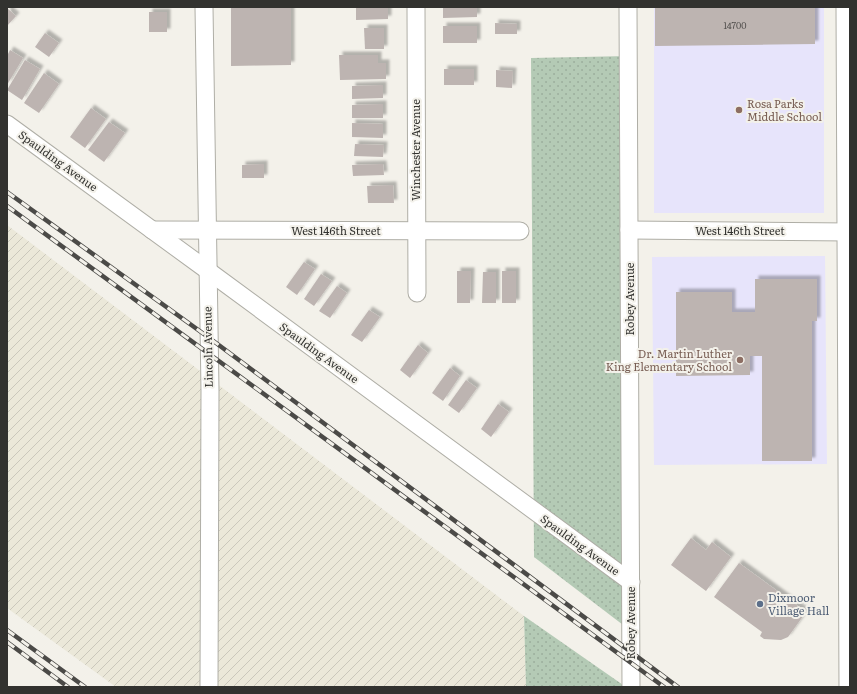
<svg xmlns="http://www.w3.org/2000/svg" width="857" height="694" viewBox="0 0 857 694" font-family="Literata,serif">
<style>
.industrial{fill:url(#industrial-furrows)}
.education{fill:#e7e4fb}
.grass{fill:url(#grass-dots)}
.building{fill:#bdb4b1;filter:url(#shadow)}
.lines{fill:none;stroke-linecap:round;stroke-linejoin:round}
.minor-casing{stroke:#afaea6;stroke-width:19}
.minor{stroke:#fff;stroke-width:17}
.rail-casing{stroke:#4b4a47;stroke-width:4.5}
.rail{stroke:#f3f1ea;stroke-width:3;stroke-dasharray:9;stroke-linecap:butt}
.education-dot{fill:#8d6e63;stroke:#f3f1ea;stroke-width:1.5}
.service-dot{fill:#5c6f8a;stroke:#f3f1ea;stroke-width:1.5}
.labels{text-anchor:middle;stroke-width:4;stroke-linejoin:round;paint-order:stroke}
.number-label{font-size:9px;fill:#555250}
.education-label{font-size:11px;fill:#785e54;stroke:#f3f1ea;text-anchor:start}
.street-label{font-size:11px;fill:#32322f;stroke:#f3f1ea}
.service-label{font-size:11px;fill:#4e5e75;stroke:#f3f1ea;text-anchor:start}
</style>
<defs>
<pattern id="industrial-furrows" width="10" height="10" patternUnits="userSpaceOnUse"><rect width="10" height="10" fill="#ebe8d9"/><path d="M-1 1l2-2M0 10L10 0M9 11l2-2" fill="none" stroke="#cac7bb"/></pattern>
<pattern id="grass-dots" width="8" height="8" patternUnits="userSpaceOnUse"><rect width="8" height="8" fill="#b4cab5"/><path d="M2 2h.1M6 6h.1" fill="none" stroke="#9bae9c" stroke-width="1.8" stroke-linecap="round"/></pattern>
<filter id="shadow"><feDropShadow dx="3.5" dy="-3.5" stdDeviation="1" flood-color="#0004"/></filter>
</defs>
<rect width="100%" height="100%" fill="#f3f1ea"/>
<!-- industrial -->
<path class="industrial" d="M7 225 524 616 526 687H116L7 608Z"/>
<!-- education -->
<g class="education">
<rect x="654" y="7" width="170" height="206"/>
<path d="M825 256 827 464 654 465 652 257Z"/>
</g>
<!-- grass -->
<g class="grass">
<path d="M629 56 631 631 534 557 531 58Z"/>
<path d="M524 616 626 687H526Z"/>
</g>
<!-- building -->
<g class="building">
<path d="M231 7H291V65L231 66Z"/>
<path d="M356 7H388V19L356 20Z"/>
<path d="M443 7H477V17L443 18Z"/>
<path d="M655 7H815V44L655 46Z"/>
<path d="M7 8 16 16 7 26Z"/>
<rect x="149" y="12" width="18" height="20"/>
<path d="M495 23 517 24V34H495Z"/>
<rect x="443" y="26" width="34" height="17"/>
<path d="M364 28H384V49H365Z"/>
<path d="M45 33 59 43 49 57 35 47Z"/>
<path d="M10 50 23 58 7 85V56Z"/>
<path d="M339 55H378V63H386V79L340 80Z"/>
<path d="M25 60 40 69 22 100 7 90Z"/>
<rect x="444" y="69" width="30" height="16"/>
<path d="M496 70 513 71 512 88 496 87Z"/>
<path d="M44 73 59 84 39 113 24 103Z"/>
<path d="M383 85V98L352 99V86Z"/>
<path d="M383 104V118H352V105Z"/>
<path d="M91 108 106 119 85 148 70 137Z"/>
<path d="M109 122 125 133 104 162 88 150Z"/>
<path d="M352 123 383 124V138L352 137Z"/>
<path d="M355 144 384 145 383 157 354 156Z"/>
<path d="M264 164V178H242V165Z"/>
<path d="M383 164 384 175 353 176 352 165Z"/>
<path d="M393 185 394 203H368L367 186Z"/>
<path d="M304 262 315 269 297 295 286 287Z"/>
<path d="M457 271H471L470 303H457Z"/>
<rect x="502" y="271" width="14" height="32"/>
<path d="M483 272H496V303H482Z"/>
<path d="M321 274 332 281 314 306 304 299Z"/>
<path d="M755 279H817V321H812V461H762V356H750V375L676 376V292H732V312H755Z"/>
<path d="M337 286 347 293 330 318 319 311Z"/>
<path d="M369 310 380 317 362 342 351 335Z"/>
<path d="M418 345 428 353 410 378 400 370Z"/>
<path d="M450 368 460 376 443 401 432 393Z"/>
<path d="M466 380 477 388 459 413 448 405Z"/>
<path d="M498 404 509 412 491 437 481 429Z"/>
<path d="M691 538 706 550 712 542 731 557 706 591 671 565Z"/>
<path d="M739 563 806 612 788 637 781 640 764 639 760 636 762 632 714 597Z"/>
</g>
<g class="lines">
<!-- minor casing -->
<g class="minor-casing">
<g id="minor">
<path d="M204 7 210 390 209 687"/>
<path d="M416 7 417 293"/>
<path d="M628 7 631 687"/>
<path d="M845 7 848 687"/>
<path d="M7 124 207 270 631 582"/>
<path d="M152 230 520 231"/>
<path d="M629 230 850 232"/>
</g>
</g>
<!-- minor -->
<use href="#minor" class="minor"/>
<!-- rail casing -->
<g class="rail-casing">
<g id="rail">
<path d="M7 192 208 337 678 687"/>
<path d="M7 206 664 687"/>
<path d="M7 630 85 687"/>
<path d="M7 642 68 687"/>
</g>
</g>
<!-- rail -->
<use href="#rail" class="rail"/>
</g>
<!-- markers -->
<g class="education-dot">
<circle cx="739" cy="110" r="4"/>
<circle cx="740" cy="360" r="4"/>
</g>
<circle class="service-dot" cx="760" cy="604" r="4"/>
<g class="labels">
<!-- number labels -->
<g class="number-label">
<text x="735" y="29">14700</text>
</g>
<!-- education labels -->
<g class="education-label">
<text x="747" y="108">Rosa Parks<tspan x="747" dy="13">Middle School</tspan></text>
<text x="732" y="358" text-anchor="end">Dr. Martin Luther<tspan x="732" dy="13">King Elementary School</tspan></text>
</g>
<!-- street labels -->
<g class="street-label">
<text transform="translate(416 150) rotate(-90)" y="4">Winchester Avenue</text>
<text transform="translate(58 161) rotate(36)" y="4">Spaulding Avenue</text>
<text x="336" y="235">West 146th Street</text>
<text x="740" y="235">West 146th Street</text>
<text transform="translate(630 299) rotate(-90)" y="4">Robey Avenue</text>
<text transform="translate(208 347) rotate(-91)" y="4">Lincoln Avenue</text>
<text transform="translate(319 353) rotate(36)" y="4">Spaulding Avenue</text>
<text transform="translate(580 545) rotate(36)" y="4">Spaulding Avenue</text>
<text transform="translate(631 623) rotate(-90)" y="4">Robey Avenue</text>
</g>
<!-- service labels -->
<g class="service-label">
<text x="768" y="602">Dixmoor<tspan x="768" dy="13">Village Hall</tspan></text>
</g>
</g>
<!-- border -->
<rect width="857" height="694" fill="none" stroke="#32322f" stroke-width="16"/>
</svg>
